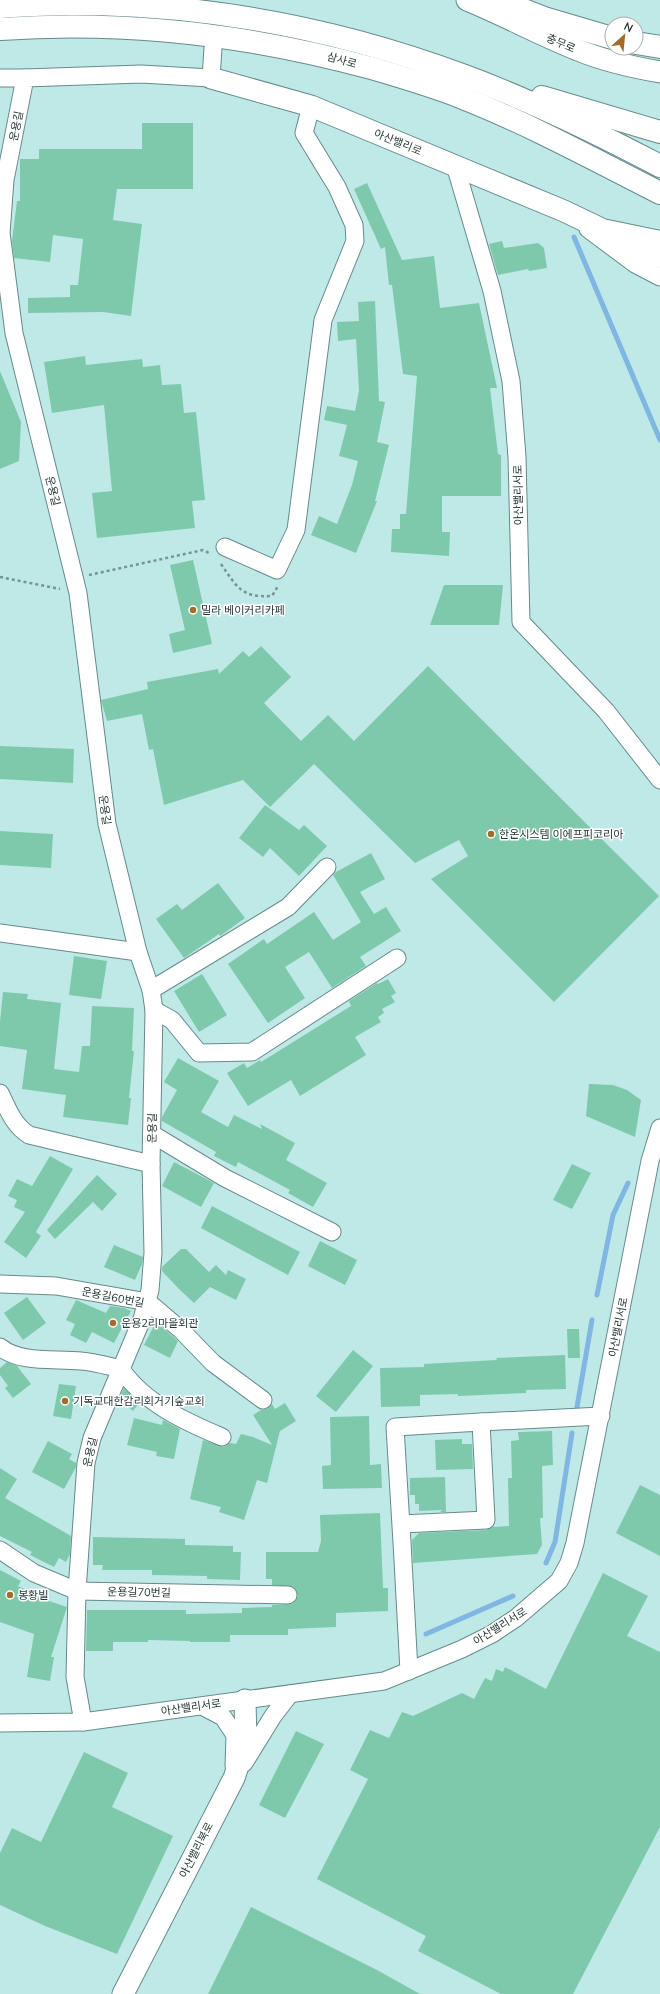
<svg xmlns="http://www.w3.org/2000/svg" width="660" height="1994" viewBox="0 0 660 1994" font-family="Mulish,'Noto Sans KR',sans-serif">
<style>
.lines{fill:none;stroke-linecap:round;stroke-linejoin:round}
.stream{stroke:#7fb6e2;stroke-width:5}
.building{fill:#7ec9ac}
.minor-casing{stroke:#648b8a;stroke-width:19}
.tertiary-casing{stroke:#648b8a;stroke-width:23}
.primary-casing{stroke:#648b8a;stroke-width:24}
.trunk-casing{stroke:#648b8a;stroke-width:24}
.path{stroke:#759392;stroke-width:2.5;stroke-dasharray:3 3;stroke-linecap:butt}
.minor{stroke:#fff;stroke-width:17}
.tertiary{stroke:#fff;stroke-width:21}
.primary{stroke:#fff;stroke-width:22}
.trunk{stroke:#fff;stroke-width:22}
.poi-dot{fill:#a56b2a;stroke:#fff;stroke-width:1.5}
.labels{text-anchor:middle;stroke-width:3;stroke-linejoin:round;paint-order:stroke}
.street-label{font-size:11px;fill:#283838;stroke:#fff}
.poi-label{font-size:11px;fill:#283838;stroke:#fff;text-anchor:start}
</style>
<rect width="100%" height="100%" fill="#bfe9e7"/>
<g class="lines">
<!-- stream -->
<g class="stream">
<path d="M574 237 660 440"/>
<path d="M597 1295 613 1215 628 1183"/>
<path d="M577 1407 592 1320"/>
<path d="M546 1563 555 1542 572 1433"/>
<path d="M426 1634 513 1596"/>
</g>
</g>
<!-- building -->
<g class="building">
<path d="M142 123H193V189H117L113 220 142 224 131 316 103 312 28 313V298L70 297V285H78L83 239 53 235 50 262 14 258 12 241 17 201H20V159H39V149H142Z"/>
<path d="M367 183 402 260 434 256 440 308 479 303 497 388H490L498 454 501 455V496H442V532H450L449 556 391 552 392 529H400V514H406L417 376 403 374 392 285H389L385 247 381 249 354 189Z"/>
<path d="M502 241 504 248 538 243 544 248 547 268 529 271 528 269 498 275 489 244Z"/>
<path d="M375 301 379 401 385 402 377 442 389 445 375 501H377L356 553 311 535 319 516 337 524 352 485 358 461 339 456 347 425 324 420 327 406 355 411 359 391 356 339 338 341 337 322 359 321 358 302Z"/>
<path d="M85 356 86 365 142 359 143 367 160 365 162 385 181 384 184 413 196 412 205 500 192 501 195 528 97 538 92 493 112 491 104 405 52 413 44 362Z"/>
<path d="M0 371 21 422 19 461 0 469Z"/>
<path d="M193 560 212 644 173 653 169 634 185 630 170 565Z"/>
<path d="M444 585H503L499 625H430Z"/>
<path d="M261 646 291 677 264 703 301 741 328 715 354 741 428 666 659 896 554 1002 431 879 468 856 459 840 415 863 314 764 270 807 243 780 164 805 153 749 149 750 142 714 107 721 101 700 148 689 147 682 218 669 219 674 243 651 249 657Z"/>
<path d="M0 746 74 749 73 783 0 779Z"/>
<path d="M265 805 299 830 304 825 327 846 299 876 270 848 263 857 239 838Z"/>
<path d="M0 831 53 834 51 868 0 865Z"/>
<path d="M371 853 385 879 360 892 374 914 386 907 401 931 360 957 366 966 332 988 309 952 285 967 305 998 268 1023 228 964 264 939 267 944 314 912 333 940 361 922 333 875 336 872Z"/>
<path d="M218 883 245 918 220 936 219 934 184 958 156 919 177 904 182 910Z"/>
<path d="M74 956 107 961 101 999 69 995Z"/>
<path d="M202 974 227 1015 199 1032 174 991Z"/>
<path d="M388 979 396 993 391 996 395 1002 382 1009 384 1013 378 1017 381 1022 355 1037 366 1055 300 1096 291 1080 248 1106 227 1073 244 1063 247 1068 260 1060 261 1062 351 1006 349 1001 377 983 378 984Z"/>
<path d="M3 992 28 994 27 999 61 1003 54 1069 79 1072 82 1046H90L92 1006 134 1008 132 1051H134L129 1098H131L128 1125 63 1117 66 1095 22 1089 27 1050 0 1046V1022Z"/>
<path d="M178 1058 219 1081 201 1112 228 1127 234 1115 262 1129 260 1124 295 1143 286 1160 327 1183 313 1207 288 1193 290 1190 238 1162 236 1167 214 1156 216 1152 162 1121V1117L177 1090 164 1082Z"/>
<path d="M589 1084 613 1085 627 1090 641 1100 635 1137 586 1116Z"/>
<path d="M50 1156 73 1169 36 1232 41 1236 26 1258 4 1242 25 1212 14 1207 17 1200 8 1196 17 1179 32 1186Z"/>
<path d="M174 1162 214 1183 201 1207 162 1186Z"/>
<path d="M572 1164 591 1173 572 1209 553 1200Z"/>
<path d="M97 1175 117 1194 102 1211 93 1202 55 1239 47 1230Z"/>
<path d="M212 1206 300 1252 288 1275 201 1228Z"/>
<path d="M320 1241 357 1260 345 1285 308 1266Z"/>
<path d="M114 1245 143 1257 142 1264 135 1280 104 1267Z"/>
<path d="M181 1249H186L209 1272 216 1265 226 1275 228 1270 246 1279 236 1300 210 1287 194 1303 179 1289 162 1271V1267Z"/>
<path d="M27 1297 46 1323 23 1340 4 1313Z"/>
<path d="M76 1300 106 1313 110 1306 124 1308 131 1311 114 1343 92 1332 86 1343 70 1335 75 1324 66 1320Z"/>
<path d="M156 1322 178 1341 170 1358 144 1345Z"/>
<path d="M567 1329H579L580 1358H568Z"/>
<path d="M353 1350 373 1366 336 1412 316 1396Z"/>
<path d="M565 1355 566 1389 526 1390V1393L458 1396V1394L420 1395V1406L381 1407 380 1368 424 1367V1364L497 1360 496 1358Z"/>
<path d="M7 1362 17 1366 31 1384 13 1398 5 1388 8 1386 0 1375V1368Z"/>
<path d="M59 1384 76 1386 71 1419 53 1416Z"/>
<path d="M124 1388 139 1403 133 1411 119 1399Z"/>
<path d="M285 1403 296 1421 280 1431 267 1483 257 1480 244 1520 219 1512 221 1507 190 1499 203 1440 224 1447 230 1443 236 1444 241 1434 253 1437 272 1445 253 1415 261 1410 267 1409 272 1404 275 1409Z"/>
<path d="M369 1416 370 1465 381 1464 382 1488 323 1489 322 1466 331 1465 330 1417Z"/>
<path d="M134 1418 162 1425 163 1420 180 1429 174 1459 156 1456 157 1452 127 1445Z"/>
<path d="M552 1431 553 1465 542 1466 543 1518H540L542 1545 537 1554 413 1563 412 1540 419 1533 486 1530 493 1527 509 1526 508 1478H512L511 1441 519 1440 518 1432Z"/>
<path d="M462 1439V1444H472L473 1469 436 1470 435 1440Z"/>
<path d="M48 1441 72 1454 69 1459 76 1463V1467L64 1489 32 1472Z"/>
<path d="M0 1468 17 1479 5 1498 71 1536 70 1554 66 1562 59 1558 54 1567 30 1555 32 1552 0 1536Z"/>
<path d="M445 1477 446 1512H440L442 1510 419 1511V1504H415V1495H410V1478Z"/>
<path d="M640 1485 660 1495V1556L616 1533Z"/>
<path d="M380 1513 383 1588H388V1611L336 1613V1627L288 1629V1635H230V1642H190V1641L148 1640V1642H113V1651H86L87 1610H186V1614L242 1613V1608L272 1607V1605L292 1604 298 1596 293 1587 272 1585V1579H266V1552H318L321 1541 320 1515Z"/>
<path d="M93 1537 185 1539V1545L233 1546V1552H241L240 1580 207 1579V1576L152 1575V1570H102L103 1565H93Z"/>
<path d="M0 1570 21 1581 18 1586 24 1589 22 1592 67 1607 51 1657H54L50 1681 27 1677 34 1634 0 1622Z"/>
<path d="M603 1573 648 1596 627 1636 660 1652V1827L573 1994H501L418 1951 426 1936 317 1879 368 1779 350 1770 370 1730 389 1738 402 1712 413 1716 462 1693 474 1699 485 1678 492 1681 496 1669 503 1672 505 1667 546 1689Z"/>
<path d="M296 1731 324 1744 285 1818 259 1805Z"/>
<path d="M84 1752 128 1773 112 1807 173 1836 117 1954 45 1926 0 1905V1853L12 1828 41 1842Z"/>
<path d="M251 1907 377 1970 420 1994H208Z"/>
</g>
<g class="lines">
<!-- minor casing -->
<g class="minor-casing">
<g id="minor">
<path d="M0 78H25"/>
<path d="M455 165 492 291 511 381 517 457 521 622 606 711 660 780"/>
<path d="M588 229 635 264 660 277"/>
<path d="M225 547 277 570 296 530 323 320 355 241 354 225 337 187 304 133 311 106"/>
<path d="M0 933 138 952"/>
<path d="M151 990 288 907 327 867"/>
<path d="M154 1010 172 1020 199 1053 252 1052 397 958"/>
<path d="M0 1093C8 1109 13 1125 29 1135L151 1164"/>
<path d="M152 1134 225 1178 332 1232"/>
<path d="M0 1284 56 1286 148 1302 181 1330 213 1363 263 1400"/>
<path d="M0 1347C21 1364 56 1358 81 1361 95 1362 108 1366 121 1369 144 1403 186 1422 222 1437"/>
<path d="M481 1422 601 1416"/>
<path d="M401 1524 486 1520 481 1422 395 1427C400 1508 405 1590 409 1671"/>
<path d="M0 1550 34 1573 77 1591 288 1595"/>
<path d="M202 1706 223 1717 235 1735 234 1766"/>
<path d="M83 1722 75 1677 77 1591 86 1463 92 1438 142 1319 150 1290 153 1253 151 1164 154 1010 151 990 138 952 107 824 78 593 14 333 5 263 1 233 5 180 25 78 141 74 211 78 213 48"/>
<path d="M0 1723 83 1722 384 1681 462 1649 492 1634 516 1618 559 1581 569 1563 575 1543 650 1161 660 1128"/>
<path d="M244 1763 273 1716 290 1694"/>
</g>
</g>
<!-- tertiary casing -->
<g class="tertiary-casing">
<g id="tertiary">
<path d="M467 0C504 15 540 35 578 50 604 61 632 67 660 72"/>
<path d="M211 78 311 106 564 211 660 257"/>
<path d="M123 1994 234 1778 246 1742 245 1700"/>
</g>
</g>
<!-- primary casing -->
<g class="primary-casing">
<g id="primary">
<path d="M498 0 544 18 612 38"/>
<path d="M636 43 660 47"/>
<path d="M607 231 660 242"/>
</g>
</g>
<!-- trunk casing -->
<g class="trunk-casing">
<g id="trunk">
<path d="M0 7C32 4 65 4 97 4 223 7 347 32 465 76 530 100 599 134 660 166"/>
<path d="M0 29C125 20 250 35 371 68 402 77 433 86 463 98 531 125 595 160 660 193"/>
<path d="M542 97 660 132"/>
</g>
</g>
<!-- path -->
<g class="path">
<path d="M221 564C237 587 241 598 272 596L278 586"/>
<path d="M89 575 203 550 211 554"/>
<path d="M0 577 60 589"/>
</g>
<!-- minor -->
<use href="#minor" class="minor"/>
<!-- tertiary -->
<use href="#tertiary" class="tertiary"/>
<!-- primary -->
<use href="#primary" class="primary"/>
<!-- trunk -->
<use href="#trunk" class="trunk"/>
</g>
<!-- markers -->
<g class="poi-dot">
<circle cx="193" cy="610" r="4"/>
<circle cx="491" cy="834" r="4"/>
<circle cx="113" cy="1323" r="4"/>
<circle cx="65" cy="1401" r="4"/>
<circle cx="10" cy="1595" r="4"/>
</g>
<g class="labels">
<!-- street labels -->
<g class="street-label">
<text transform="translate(561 43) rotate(23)" y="4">충무로</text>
<text transform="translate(342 60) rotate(16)" y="4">삼사로</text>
<text transform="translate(16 126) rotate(-79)" y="4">운용길</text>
<text transform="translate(398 142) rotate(22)" y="4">아산밸리로</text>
<text transform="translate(53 491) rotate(76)" y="4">운용길</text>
<text transform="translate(518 495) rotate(-91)" y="4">아산밸리서로</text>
<text transform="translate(105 810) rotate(82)" y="4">운용길</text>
<text transform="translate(152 1128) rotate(-89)" y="4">운용길</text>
<text transform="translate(113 1297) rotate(11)" y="4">운용길60번길</text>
<text transform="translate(618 1327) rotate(-79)" y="4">아산밸리서로</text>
<text transform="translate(90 1452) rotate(-77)" y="4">운용길</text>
<text transform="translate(139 1592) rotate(1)" y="4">운용길70번길</text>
<text transform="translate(500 1626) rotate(-32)" y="4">아산밸리서로</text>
<text transform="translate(191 1707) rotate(-8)" y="4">아산밸리서로</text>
<text transform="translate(196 1850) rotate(-63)" y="4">아산밸리북로</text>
</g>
<!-- poi labels -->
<g class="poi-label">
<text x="201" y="614">밀라 베이커리카페</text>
<text x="499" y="838">한온시스템 이에프피코리아</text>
<text x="121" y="1327">운용2리마을회관</text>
<text x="73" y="1405">기독교대한감리회거기숲교회</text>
<text x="18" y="1599">봉황빌</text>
</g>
</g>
<!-- north arrow -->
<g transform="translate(624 36) rotate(27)"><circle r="19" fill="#ffffff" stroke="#a9afaf"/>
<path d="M0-3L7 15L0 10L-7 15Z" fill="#a56b2a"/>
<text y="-6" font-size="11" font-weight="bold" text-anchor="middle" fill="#283838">N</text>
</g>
</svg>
